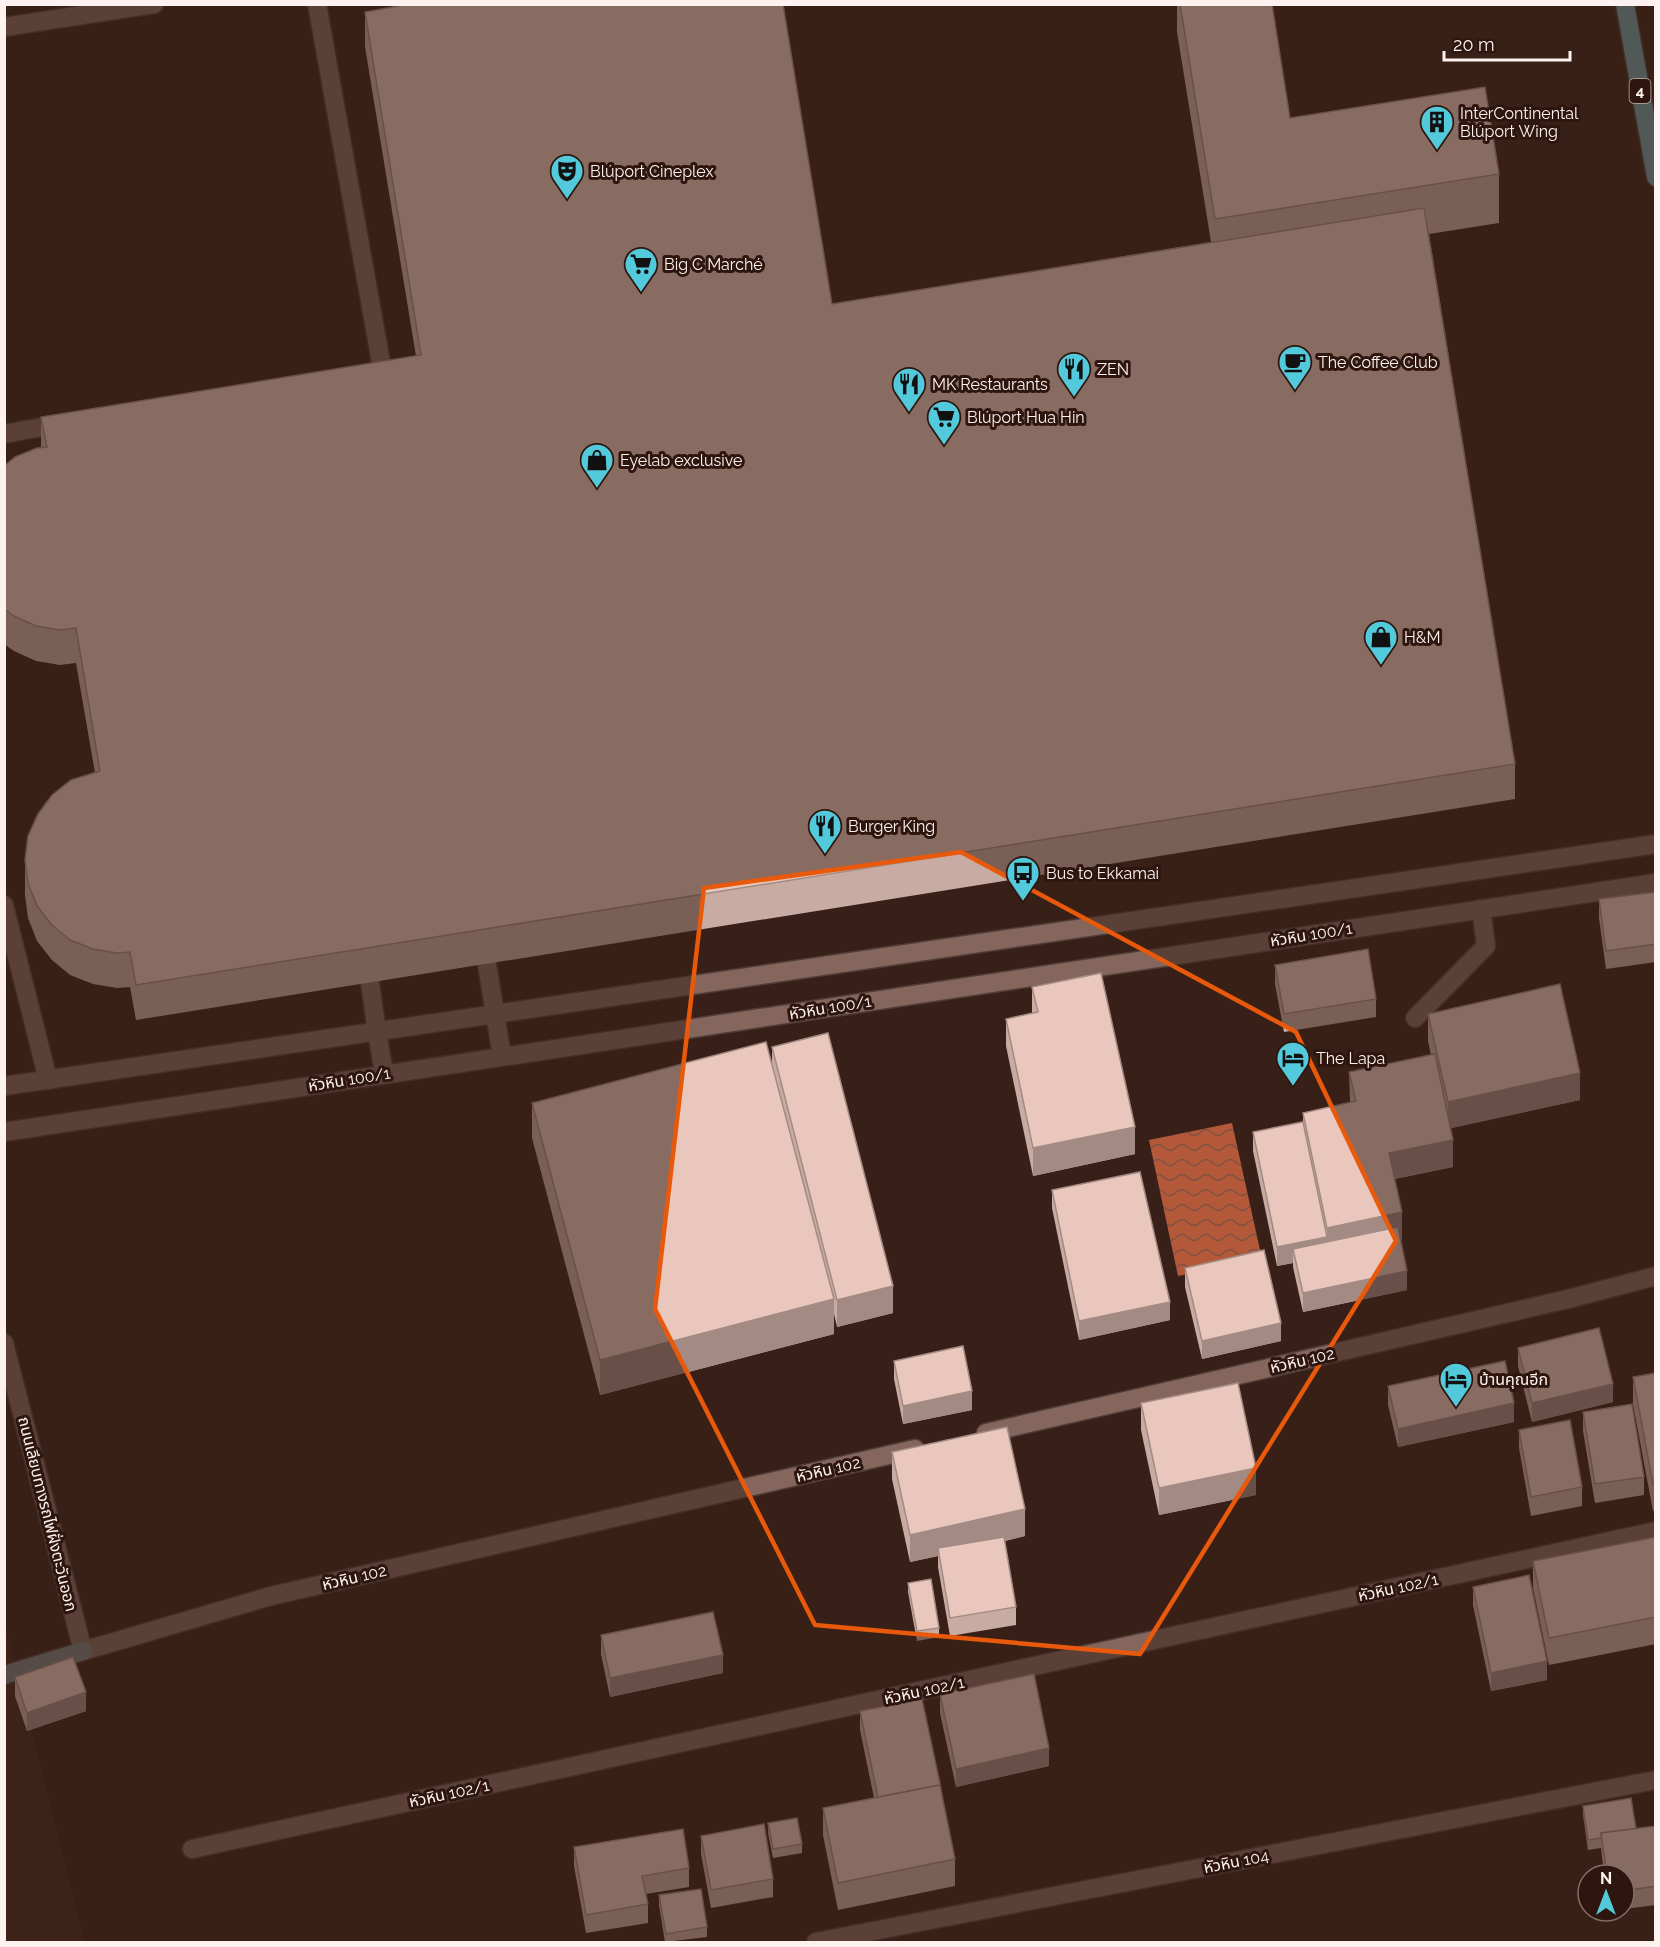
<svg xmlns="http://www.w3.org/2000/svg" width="1660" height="1947" viewBox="0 0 1660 1947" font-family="Raleway,'Noto Sans Thai',sans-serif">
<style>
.built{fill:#432419}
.water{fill:url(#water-waves)}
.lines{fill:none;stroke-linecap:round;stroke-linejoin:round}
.lane-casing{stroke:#503c37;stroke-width:21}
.street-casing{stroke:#503c37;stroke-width:21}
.secondary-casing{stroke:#503c37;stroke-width:21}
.primary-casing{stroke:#503c37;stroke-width:21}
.lane{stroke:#84665c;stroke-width:18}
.street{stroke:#84665c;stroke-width:18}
.secondary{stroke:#788280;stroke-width:18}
.primary{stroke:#6d9ea3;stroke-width:18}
.wall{fill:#c8aba2}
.shaded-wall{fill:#a38b84}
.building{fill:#e9c7bc;stroke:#a38b84;stroke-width:1.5}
.marked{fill:none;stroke:#e8590c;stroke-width:4.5;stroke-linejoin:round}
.labels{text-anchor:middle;stroke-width:6;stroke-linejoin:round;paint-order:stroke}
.shield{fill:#2e160e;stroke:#bfb0ac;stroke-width:1.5}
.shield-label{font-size:15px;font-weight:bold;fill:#fdf2ef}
.poi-label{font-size:16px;fill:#fdf2ef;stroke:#2e160e;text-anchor:start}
.street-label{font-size:16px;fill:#fdf2ef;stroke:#2e160e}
</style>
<defs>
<pattern id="water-waves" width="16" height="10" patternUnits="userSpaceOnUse" patternTransform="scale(1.5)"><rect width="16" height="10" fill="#b3593a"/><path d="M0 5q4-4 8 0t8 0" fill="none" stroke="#805141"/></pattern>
</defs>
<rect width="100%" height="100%" fill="#382018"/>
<!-- built -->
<path class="built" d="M5 1626 85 1942H5Z"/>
<!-- water -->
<path class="water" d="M1232 1123 1262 1259 1178 1276 1149 1140Z"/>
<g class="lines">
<!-- lane casing -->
<g class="lane-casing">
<g id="lane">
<path d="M317 4 385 385"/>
<path d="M4 434 64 423"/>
<path d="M4 905 48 1080"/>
<path d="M487 964 495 1014"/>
<path d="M370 983 377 1032"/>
<path d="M1415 1018 1486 946 1481 909"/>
</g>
</g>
<!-- street casing -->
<g class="street-casing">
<g id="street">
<path d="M4 27 154 4"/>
<path d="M495 1014 502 1056"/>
<path d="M377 1032 384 1073"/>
<path d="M4 1086 1656 844"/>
<path d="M4 1132 1656 883"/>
<path d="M4 1343 83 1651 271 1596 915 1449"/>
<path d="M986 1433 1568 1299 1656 1276"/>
<path d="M192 1849 1656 1531"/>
<path d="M816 1942 1656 1780"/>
</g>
</g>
<!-- secondary casing -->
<g class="secondary-casing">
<path id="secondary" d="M4 1675 83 1651"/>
</g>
<!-- primary casing -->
<g class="primary-casing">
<path id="primary" d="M1625 4 1656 177"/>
</g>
<!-- lane -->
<use href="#lane" class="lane"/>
<!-- street -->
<use href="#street" class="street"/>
<!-- secondary -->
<use href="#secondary" class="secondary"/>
<!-- primary -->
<use href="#primary" class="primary"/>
</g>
<!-- wall -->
<g class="wall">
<path d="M1177 4H1272L1290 118 1499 174V223L1429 234 1515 764V799L136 1020 130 987 117 988 93 984 70 975 52 960 37 941 28 918 25 895V860L95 773 76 663 60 665 36 661 14 651 4 644V466L41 448V417L416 356 365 47V12L832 304 1211 242 1177 32Z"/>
<path d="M1656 892V962L1606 969 1599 918V899Z"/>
<path d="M1275 965 1376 999V1017L1284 1032 1275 984Z"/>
<path d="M1032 987 1135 1154 1033 1176 1006 1046V1019L1032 1013Z"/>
<path d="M1428 1014 1580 1100 1450 1128 1453 1167 1395 1179 1402 1240H1401L1407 1290 1303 1312 1293 1267V1263L1277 1266 1253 1151V1132L1303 1122V1113L1350 1102 1349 1072 1431 1055 1428 1041Z"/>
<path d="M772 1047 893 1313 837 1327 834 1314V1334L600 1395 532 1138V1103L772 1065Z"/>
<path d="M1052 1190 1170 1320 1079 1340 1052 1208Z"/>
<path d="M1185 1268 1281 1341 1202 1359 1185 1287Z"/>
<path d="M1518 1348 1613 1402 1532 1422 1518 1366Z"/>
<path d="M894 1361 972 1410 903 1424 894 1379Z"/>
<path d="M1656 1373V1510L1653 1511 1633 1404V1377Z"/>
<path d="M1388 1386 1514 1422 1398 1447 1388 1405Z"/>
<path d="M1141 1403 1256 1495 1159 1515 1141 1430Z"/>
<path d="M1583 1412 1644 1477V1495L1595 1503 1583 1431Z"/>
<path d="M1519 1430 1582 1487V1506L1531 1516 1519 1448Z"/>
<path d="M892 1452 1025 1536 1005 1541 1016 1607V1625L950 1636 938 1567V1556L910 1562 892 1479Z"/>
<path d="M1656 1537V1644L1549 1665 1533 1588V1561Z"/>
<path d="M908 1583 939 1628V1637L917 1641 908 1592Z"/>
<path d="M1473 1587 1547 1680 1491 1691 1473 1605Z"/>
<path d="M601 1635 723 1673 610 1697 601 1654Z"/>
<path d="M15 1677 86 1711 27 1731 15 1696Z"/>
<path d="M940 1694 1049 1766 956 1787 940 1713Z"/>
<path d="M860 1711 941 1791 955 1859V1886L838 1910 823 1835V1808L874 1798 860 1730Z"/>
<path d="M1583 1806 1636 1829 1656 1826V1905L1624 1909V1875H1604L1601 1848 1588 1850 1583 1815Z"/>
<path d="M768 1823 802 1844V1853L773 1858 768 1833Z"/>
<path d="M701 1836 773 1879V1897L711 1908 701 1854Z"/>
<path d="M574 1847 689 1868V1887L646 1894 648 1904V1923L586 1933 574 1866Z"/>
<path d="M659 1895 707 1927V1937L665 1942 659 1905Z"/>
</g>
<!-- shaded-wall -->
<g class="shaded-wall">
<path d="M1580 1073V1100L1448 1129V1102Z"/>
<path d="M1135 1127V1154L1033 1176V1148Z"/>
<path d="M1453 1140V1167L1389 1180V1153Z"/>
<path d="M1402 1212V1240L1296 1262 1293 1249V1263L1277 1266V1247L1327 1237V1228Z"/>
<path d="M1407 1271V1290L1303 1312V1293Z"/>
<path d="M893 1286V1313L837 1327V1300Z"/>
<path d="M834 1299V1334L600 1395V1360Z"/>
<path d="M1170 1302V1320L1079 1340V1321Z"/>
<path d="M1281 1323V1341L1202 1359V1341Z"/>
<path d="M1613 1384V1402L1532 1422V1403Z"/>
<path d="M972 1391V1410L903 1424V1406Z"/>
<path d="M1514 1403V1422L1398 1447V1429Z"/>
<path d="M1256 1468V1495L1159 1515V1488Z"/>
<path d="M1025 1509V1536L939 1556 938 1548V1556L910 1562V1535Z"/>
<path d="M723 1655V1673L610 1697V1678Z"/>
<path d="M1547 1661V1680L1491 1691V1673Z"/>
<path d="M86 1692V1711L27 1731V1713Z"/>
<path d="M1049 1748V1766L956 1787V1769Z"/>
</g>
<!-- building -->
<g class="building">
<path d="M409 4H783L832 304 1424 208 1515 764 136 985 130 952 117 953 93 949 70 940 52 925 37 906 28 883 25 860 28 836 38 814 52 795 71 780 100 771 76 628 60 630 36 626 14 616 4 609V466L15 457 37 448 47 447 41 417 421 355 365 12Z"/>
<path d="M1180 4H1272L1290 118 1485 87 1499 174 1215 219Z"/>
<path d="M1656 892V944L1606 951 1599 899Z"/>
<path d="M1368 949 1376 999 1284 1014 1275 965Z"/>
<path d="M1101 973 1135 1127 1033 1148 1006 1019 1038 1012 1032 987Z"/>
<path d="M1560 984 1580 1073 1448 1102 1428 1014Z"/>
<path d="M828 1033 893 1286 837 1300 772 1047Z"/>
<path d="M766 1042 834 1299 600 1360 532 1103Z"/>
<path d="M1435 1054 1453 1140 1389 1153 1402 1212 1327 1228 1303 1113 1356 1101 1349 1072Z"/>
<path d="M1303 1122 1327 1237 1277 1247 1253 1132Z"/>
<path d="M1140 1172 1170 1302 1079 1321 1052 1190Z"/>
<path d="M1398 1227 1407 1271 1303 1293 1293 1249Z"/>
<path d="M1264 1250 1281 1323 1202 1341 1185 1268Z"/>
<path d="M1599 1328 1613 1384 1532 1403 1518 1348Z"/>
<path d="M963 1346 972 1391 903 1406 894 1361Z"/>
<path d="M1505 1361 1514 1403 1398 1429 1388 1386Z"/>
<path d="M1656 1373V1483L1653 1484 1633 1377Z"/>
<path d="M1238 1383 1256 1468 1159 1488 1141 1403Z"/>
<path d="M1632 1404 1644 1477 1595 1484 1583 1412Z"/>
<path d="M1570 1420 1582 1487 1531 1497 1519 1430Z"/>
<path d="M1007 1427 1025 1509 910 1535 892 1452Z"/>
<path d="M1004 1537 1016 1607 950 1618 938 1548Z"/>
<path d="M1656 1537V1617L1549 1638 1533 1561Z"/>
<path d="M1529 1575 1547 1661 1491 1673 1473 1587Z"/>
<path d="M931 1579 939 1628 917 1631 908 1583Z"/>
<path d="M713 1612 723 1655 610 1678 601 1635Z"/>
<path d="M73 1657 86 1692 27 1713 15 1677Z"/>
<path d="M1034 1674 1049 1748 956 1769 940 1694Z"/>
<path d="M922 1699 941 1788 940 1785 878 1797 860 1711Z"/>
<path d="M940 1785 955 1859 838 1883 823 1808Z"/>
<path d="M1631 1798 1636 1829 1601 1833V1838L1588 1840 1583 1806Z"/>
<path d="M797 1818 802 1844 773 1849 768 1823Z"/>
<path d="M764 1824 773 1879 711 1890 701 1836Z"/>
<path d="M1656 1826V1886L1624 1891V1875H1607L1601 1833Z"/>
<path d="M683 1829 689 1868 642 1876 648 1904 586 1915 574 1847Z"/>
<path d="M701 1889 707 1927 666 1934 659 1895Z"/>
</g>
<!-- marked area -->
<path d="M0 0H1660V1947H0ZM961 852 1296 1032 1396 1241 1140 1654 815 1625 655 1309 704 888Z" fill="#382018" fill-opacity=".55" fill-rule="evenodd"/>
<path class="marked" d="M961 852 1296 1032 1396 1241 1140 1654 815 1625 655 1309 704 888Z"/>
<!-- icons -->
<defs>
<g id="building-pin" transform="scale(1.725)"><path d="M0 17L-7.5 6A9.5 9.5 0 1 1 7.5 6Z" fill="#53cadc" stroke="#2e160e"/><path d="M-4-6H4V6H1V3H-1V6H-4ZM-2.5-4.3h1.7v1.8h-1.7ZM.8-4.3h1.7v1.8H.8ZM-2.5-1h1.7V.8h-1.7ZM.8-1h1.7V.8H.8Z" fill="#111"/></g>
<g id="theatre-pin" transform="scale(1.725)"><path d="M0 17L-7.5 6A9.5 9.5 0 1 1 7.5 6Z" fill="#53cadc" stroke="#2e160e"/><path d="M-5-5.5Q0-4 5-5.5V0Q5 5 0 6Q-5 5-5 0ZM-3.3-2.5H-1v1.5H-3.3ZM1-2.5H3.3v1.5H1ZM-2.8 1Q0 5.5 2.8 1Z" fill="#111"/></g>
<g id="supermarket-pin" transform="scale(1.725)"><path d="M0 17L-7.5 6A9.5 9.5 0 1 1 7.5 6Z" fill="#53cadc" stroke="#2e160e"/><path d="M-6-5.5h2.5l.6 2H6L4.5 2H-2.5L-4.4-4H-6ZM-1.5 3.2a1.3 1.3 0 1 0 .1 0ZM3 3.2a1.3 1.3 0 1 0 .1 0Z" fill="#111"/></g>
<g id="cafe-pin" transform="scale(1.725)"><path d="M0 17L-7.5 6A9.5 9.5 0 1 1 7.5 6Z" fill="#53cadc" stroke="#2e160e"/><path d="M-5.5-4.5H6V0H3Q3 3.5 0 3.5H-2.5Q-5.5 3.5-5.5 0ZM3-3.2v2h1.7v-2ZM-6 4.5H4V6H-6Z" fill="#111"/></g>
<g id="restaurant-pin" transform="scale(1.725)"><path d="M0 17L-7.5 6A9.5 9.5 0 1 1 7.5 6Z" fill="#53cadc" stroke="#2e160e"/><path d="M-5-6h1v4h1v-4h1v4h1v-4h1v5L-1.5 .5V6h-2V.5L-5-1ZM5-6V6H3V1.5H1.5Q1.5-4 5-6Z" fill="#111"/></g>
<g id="shop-pin" transform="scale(1.725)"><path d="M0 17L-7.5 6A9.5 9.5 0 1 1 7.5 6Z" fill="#53cadc" stroke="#2e160e"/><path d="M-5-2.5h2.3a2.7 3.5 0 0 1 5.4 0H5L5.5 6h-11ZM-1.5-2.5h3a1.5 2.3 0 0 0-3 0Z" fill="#111"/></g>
<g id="bus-pin" transform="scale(1.725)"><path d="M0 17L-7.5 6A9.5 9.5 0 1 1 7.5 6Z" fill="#53cadc" stroke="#2e160e"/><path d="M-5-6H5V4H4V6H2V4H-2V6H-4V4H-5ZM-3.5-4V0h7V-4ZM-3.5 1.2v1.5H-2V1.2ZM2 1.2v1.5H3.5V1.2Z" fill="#111"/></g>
<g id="hotel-pin" transform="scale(1.725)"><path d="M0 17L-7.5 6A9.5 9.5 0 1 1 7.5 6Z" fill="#53cadc" stroke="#2e160e"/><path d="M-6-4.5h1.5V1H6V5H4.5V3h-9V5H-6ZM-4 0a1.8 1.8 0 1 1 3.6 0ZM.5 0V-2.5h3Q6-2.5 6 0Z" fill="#111"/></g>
</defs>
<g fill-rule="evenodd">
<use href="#building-pin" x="1437" y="122"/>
<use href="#theatre-pin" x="567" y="171"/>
<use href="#supermarket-pin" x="641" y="264"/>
<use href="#cafe-pin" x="1295" y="362"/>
<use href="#restaurant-pin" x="1074" y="369"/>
<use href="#restaurant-pin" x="909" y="384"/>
<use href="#supermarket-pin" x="944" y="417"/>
<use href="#shop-pin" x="597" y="460"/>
<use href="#shop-pin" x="1381" y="637"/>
<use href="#restaurant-pin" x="825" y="826"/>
<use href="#bus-pin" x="1023" y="873"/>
<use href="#hotel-pin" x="1293" y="1058"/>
<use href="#hotel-pin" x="1456" y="1379"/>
</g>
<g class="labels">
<!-- shield labels -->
<rect class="shield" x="1629.5" y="79" width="21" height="24" rx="4.5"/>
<g class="shield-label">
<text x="1640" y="96">4</text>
</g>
<!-- poi labels -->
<g class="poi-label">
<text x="1460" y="119">InterContinental<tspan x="1460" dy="18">Blúport Wing</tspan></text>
<text x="590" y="177">Blúport Cineplex</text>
<text x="664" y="270">Big C Marché</text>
<text x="1318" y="368">The Coffee Club</text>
<text x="1097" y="375">ZEN</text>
<text x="932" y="390">MK Restaurants</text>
<text x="967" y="423">Blúport Hua Hin</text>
<text x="620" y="466">Eyelab exclusive</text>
<text x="1404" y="643">H&amp;M</text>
<text x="848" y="832">Burger King</text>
<text x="1046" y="879">Bus to Ekkamai</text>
<text x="1316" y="1064">The Lapa</text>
<text x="1479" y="1385">บ้านคุณอีก</text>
</g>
<!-- street labels -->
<g class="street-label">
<text transform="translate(1311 934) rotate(-9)" y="6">หัวหิน 100/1</text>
<text transform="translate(830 1007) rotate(-9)" y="6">หัวหิน 100/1</text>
<text transform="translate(349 1079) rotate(-9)" y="6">หัวหิน 100/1</text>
<text transform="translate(1302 1360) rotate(-13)" y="6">หัวหิน 102</text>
<text transform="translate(828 1469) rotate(-13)" y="6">หัวหิน 102</text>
<text transform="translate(48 1514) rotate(76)" y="6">ถนนเลียบทางรถไฟฝั่งตะวันออก</text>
<text transform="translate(354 1577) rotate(-13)" y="6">หัวหิน 102</text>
<text transform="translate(1398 1587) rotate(-12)" y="6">หัวหิน 102/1</text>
<text transform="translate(924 1690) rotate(-12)" y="6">หัวหิน 102/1</text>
<text transform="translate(449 1793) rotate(-12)" y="6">หัวหิน 102/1</text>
<text transform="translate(1236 1861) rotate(-11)" y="6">หัวหิน 104</text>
</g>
</g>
<!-- border -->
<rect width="1660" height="1947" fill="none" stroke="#fdf2ef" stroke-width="12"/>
<!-- north arrow -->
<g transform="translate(1606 1893)"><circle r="28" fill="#2e160e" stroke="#816e68" stroke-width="1.5"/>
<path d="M0-4.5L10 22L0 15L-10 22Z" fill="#53cadc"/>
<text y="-9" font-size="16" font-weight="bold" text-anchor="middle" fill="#fdf2ef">N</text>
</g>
<!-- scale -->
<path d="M1444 51v9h126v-9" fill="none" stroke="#fdf2ef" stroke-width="3"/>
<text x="1453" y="51" font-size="18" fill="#fdf2ef" stroke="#2e160e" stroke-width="4.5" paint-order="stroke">20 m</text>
</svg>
